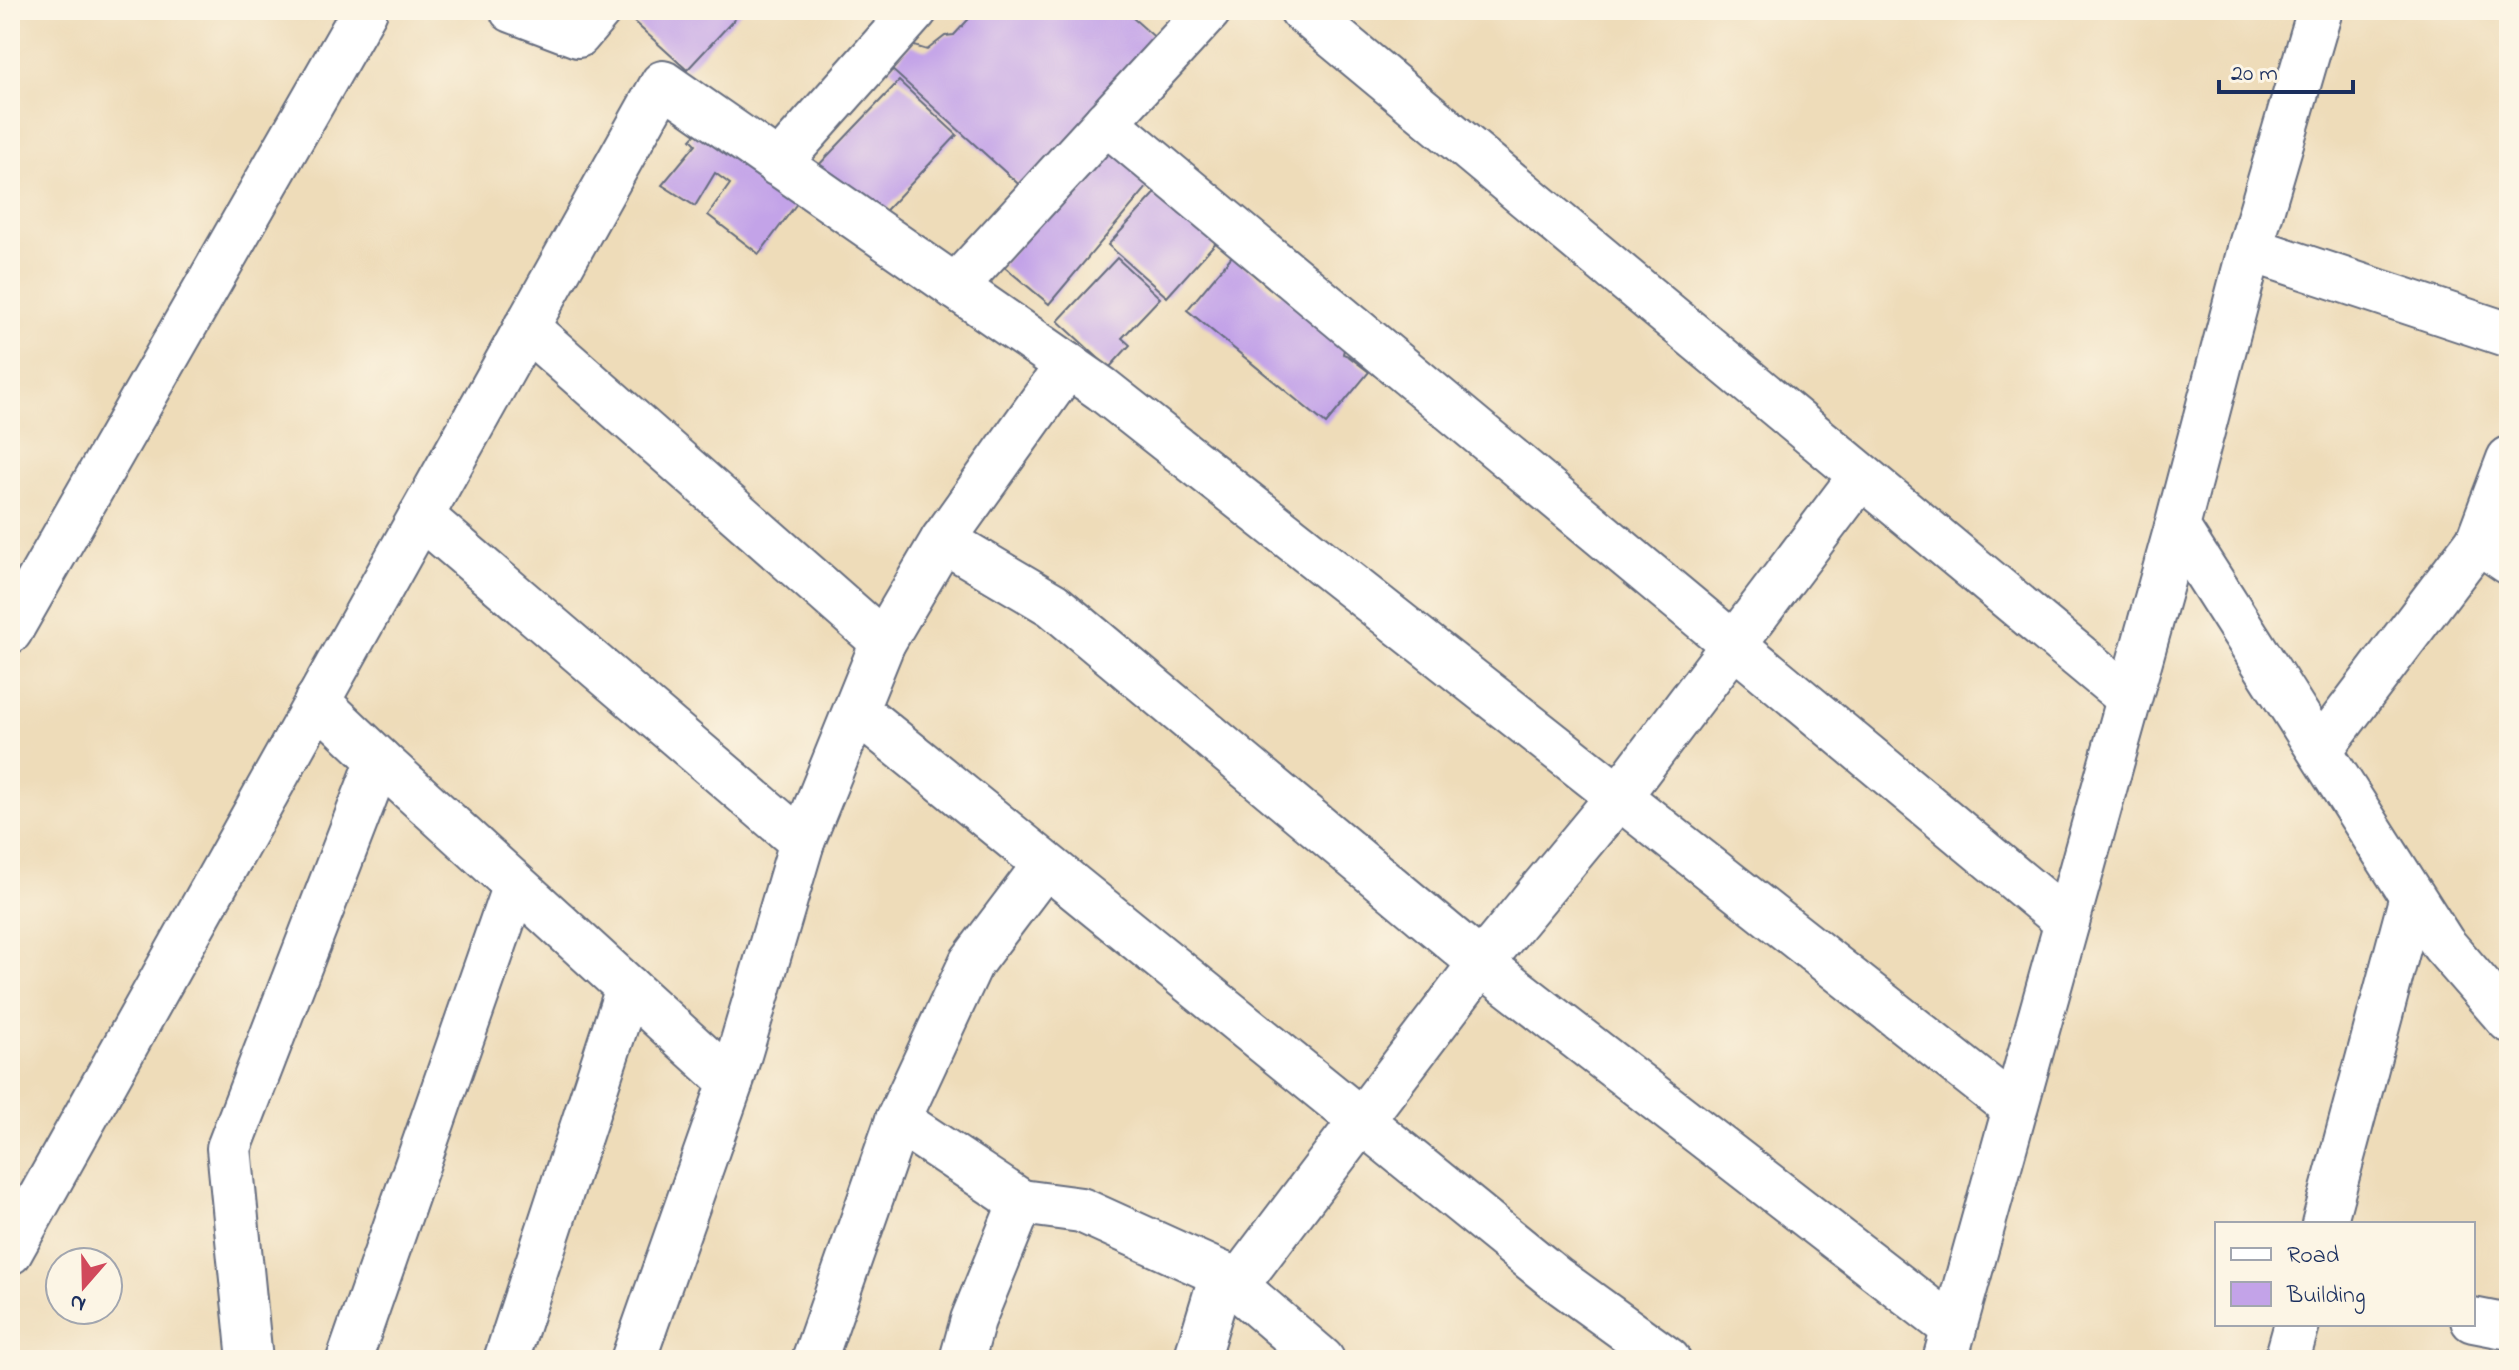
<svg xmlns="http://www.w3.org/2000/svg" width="2519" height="1370" viewBox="0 0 2519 1370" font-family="'Indie Flower',sans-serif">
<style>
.building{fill:#c3a3e8}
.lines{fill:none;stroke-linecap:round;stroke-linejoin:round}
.minor-casing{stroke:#656c7e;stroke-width:48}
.minor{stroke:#fff;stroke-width:44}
</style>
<rect width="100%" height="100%" fill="#fcf5e5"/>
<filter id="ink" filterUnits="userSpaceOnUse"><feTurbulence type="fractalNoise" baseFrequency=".0125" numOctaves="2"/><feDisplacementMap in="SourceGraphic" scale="16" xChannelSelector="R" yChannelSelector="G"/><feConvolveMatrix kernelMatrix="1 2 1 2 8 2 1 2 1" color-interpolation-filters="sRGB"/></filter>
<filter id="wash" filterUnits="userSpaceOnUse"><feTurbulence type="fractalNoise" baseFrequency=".006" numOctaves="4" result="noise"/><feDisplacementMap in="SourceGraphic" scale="32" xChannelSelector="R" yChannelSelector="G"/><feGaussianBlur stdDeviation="1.8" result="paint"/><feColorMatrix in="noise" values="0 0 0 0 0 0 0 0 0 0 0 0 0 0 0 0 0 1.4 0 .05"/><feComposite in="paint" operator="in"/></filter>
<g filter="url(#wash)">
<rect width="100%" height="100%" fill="#eedcb9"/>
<g id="blocks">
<!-- building -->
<g class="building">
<path d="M621 10H743L687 70Z"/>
<path d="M977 10H1110L1112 13 1124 10 1159 41 1025 190 890 68 911 45 927 50 945 36 954 35Z"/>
<path d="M899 81 957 135 873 224 815 169Z"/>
<path d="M709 120 804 194 759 254 708 215 730 184 715 173 695 206 662 185 696 144 691 139Z"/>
<path d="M1107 140 1154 179 1049 304 1002 265Z"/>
<path d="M1162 186 1220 238 1167 297 1108 245Z"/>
<path d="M1232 256 1278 295 1292 288 1347 335 1343 354 1348 356 1369 372 1326 424 1187 310Z"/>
<path d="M1117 258 1160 298 1122 338 1130 345 1109 368 1058 321Z"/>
</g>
</g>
</g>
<g filter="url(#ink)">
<use href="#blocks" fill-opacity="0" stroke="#656c7e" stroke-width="2"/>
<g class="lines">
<!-- minor casing -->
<g class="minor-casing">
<g id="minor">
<path d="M512 10 578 35 599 10"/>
<path d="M1302 10 2129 698"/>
<path d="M2320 10 2250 249 2177 527 2443 944 2509 1020"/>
<path d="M1106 122 2067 922"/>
<path d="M778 164 915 10"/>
<path d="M2250 249 2509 335"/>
<path d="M955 287 1209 10"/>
<path d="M526 327 883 642"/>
<path d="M421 516 802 842 731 1082"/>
<path d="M943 540 1053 605 1481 963 1954 1329"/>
<path d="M2478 541 2509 459"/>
<path d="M10 631 365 10"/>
<path d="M856 710 1555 1278 1668 1360"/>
<path d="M2320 750 2478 541 2509 562"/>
<path d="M379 760 731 1082 633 1360"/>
<path d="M800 847 883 642 943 540 1068 365"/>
<path d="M898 1120 1021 1202"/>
<path d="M2324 1224 2412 896"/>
<path d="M10 1252 663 83 1102 389 2015 1109"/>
<path d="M1235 1287 1481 963 1619 796 1861 476"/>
<path d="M2473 1320 2509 1327"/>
<path d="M250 1360 229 1148 379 760 317 701"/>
<path d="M349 1360 515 885"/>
<path d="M506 1360 628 988"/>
<path d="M814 1360 898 1120 971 963 1045 865"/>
<path d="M962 1360 973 1320 1021 1202 1081 1210 1222 1274 1322 1360"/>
<path d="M1196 1360 1222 1274"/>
<path d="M1945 1360 2177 527"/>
<path d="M2287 1360 2297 1324"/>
</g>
</g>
<!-- minor -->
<use href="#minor" class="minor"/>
</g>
</g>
<!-- margin -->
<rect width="2519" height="1370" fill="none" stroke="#fcf5e5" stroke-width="40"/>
<!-- legend -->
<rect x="2215" y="1222" width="260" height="104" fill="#fcf5e5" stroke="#a2a6af" stroke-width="2"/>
<rect x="2231" y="1248" width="40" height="12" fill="#ffffff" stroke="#a2a6af" stroke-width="2"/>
<text x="2287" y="1262" font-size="24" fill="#1b2f5e">Road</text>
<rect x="2231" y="1282" width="40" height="24" fill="#c3a3e8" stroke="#a2a6af" stroke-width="2"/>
<text x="2287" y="1302" font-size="24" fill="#1b2f5e">Building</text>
<!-- north arrow -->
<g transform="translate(84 1286) rotate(200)"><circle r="38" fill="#fcf5e5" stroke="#a2a6af" stroke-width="2"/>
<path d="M0-6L14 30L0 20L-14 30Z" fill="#d1495b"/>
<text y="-12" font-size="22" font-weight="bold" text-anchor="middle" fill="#1b2f5e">N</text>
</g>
<!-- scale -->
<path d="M2219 80v12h134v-12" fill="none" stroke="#1b2f5e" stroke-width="4"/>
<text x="2231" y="80" font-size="24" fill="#1b2f5e" stroke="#fcf5e5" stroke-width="6" paint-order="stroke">20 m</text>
</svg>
